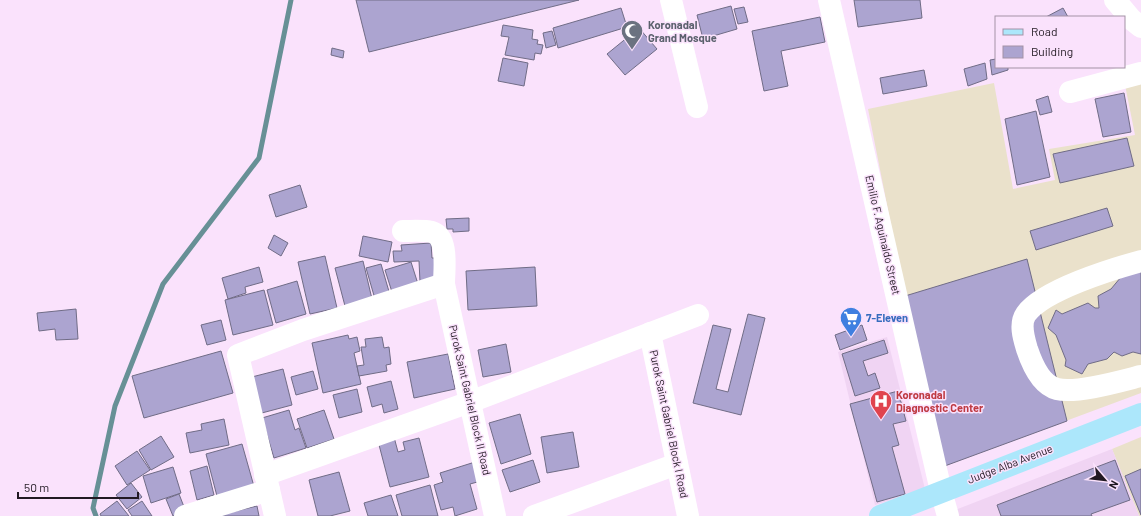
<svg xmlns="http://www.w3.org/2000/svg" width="1141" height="516" viewBox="0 0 1141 516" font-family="Barlow,sans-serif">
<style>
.commercial{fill:#eae1cb}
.built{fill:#f0d4f3}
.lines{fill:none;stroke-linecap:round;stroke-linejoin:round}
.stream{stroke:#679096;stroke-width:5}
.building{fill:#aca4d0;stroke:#706c86}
.minor{stroke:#fff;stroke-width:22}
.major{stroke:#ace7fb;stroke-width:22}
.labels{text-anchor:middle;stroke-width:3;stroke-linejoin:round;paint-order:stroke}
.worship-label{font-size:11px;font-weight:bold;fill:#5b616d;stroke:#fae2fc;text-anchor:start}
.street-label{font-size:11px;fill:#211922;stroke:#fae2fc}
.shop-label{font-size:11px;font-weight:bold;fill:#366cbe;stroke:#fae2fc;text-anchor:start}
.health-label{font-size:11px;font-weight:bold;fill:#be3a42;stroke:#fae2fc;text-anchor:start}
</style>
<rect width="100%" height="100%" fill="#fae2fc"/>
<!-- commercial -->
<g class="commercial">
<path d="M1141 81V393L942 467 905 296 868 109 994 83 1013 189 1055 180 1049 149 1135 135 1125 85Z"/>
<path d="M1141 437V516H1139L1112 449Z"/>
</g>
<!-- built -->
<g class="built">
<path d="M887 337 925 489 875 505 838 352Z"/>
<path d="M1112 449 1139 516H952L950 512Z"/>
</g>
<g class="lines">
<!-- stream -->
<path class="stream" d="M96 516 93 508 115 406 163 284 259 158 291 0"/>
</g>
<!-- building -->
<g class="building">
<path d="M356 0H579L369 52Z"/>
<path d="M854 0H920L922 18 858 27Z"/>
<path d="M731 6 737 29 703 39 697 15Z"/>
<path d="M744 7 748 22 738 24 734 9Z"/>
<path d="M621 8 627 27 558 48 553 28Z"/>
<path d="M1063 8 1068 17H1046Z"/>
<path d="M820 17 825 42 781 51 788 86 764 91 752 31Z"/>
<path d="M503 25 533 30 532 39 538 40 537 44 543 45 541 54 535 53 534 60 505 55 509 37 501 36Z"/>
<path d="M639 28 657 49 625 75 607 54Z"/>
<path d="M552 31 556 45 546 48 543 33Z"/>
<path d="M332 48 344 51 343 58 331 55Z"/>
<path d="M503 58 528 63 524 86 498 81Z"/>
<path d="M996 59V67H1008V70L992 75 990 60Z"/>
<path d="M985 63 987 79 968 86 964 69Z"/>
<path d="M924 70 927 86 883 94 880 78Z"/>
<path d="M1124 93 1131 132 1103 137 1095 99Z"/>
<path d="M1048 96 1052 112 1040 115 1036 100Z"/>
<path d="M1036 111 1050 177 1017 185 1005 119Z"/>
<path d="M1127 138 1134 166 1060 183 1053 154Z"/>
<path d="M300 185 307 207 276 217 269 195Z"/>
<path d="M1107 208 1113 226 1036 250 1030 231Z"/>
<path d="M469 218V231L453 232V229H447L446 219Z"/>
<path d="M274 235 288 243 281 256 268 248Z"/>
<path d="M363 236 392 242 388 262 359 256Z"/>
<path d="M431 243 432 258H436L437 282H420L419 261 394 262 393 251H402L401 245Z"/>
<path d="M325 256 337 308 310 314 298 262Z"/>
<path d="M1027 259 1067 421 942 467 905 296Z"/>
<path d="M363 261 372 299 345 306 335 268Z"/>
<path d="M411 262 418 284 392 292 385 270Z"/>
<path d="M381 264 390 295 375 299 366 268Z"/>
<path d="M259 267 263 282 245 287 246 293 228 299 222 278Z"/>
<path d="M535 267 537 306 468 310 466 271Z"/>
<path d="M1141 269V354L1133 352 1122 356 1114 352 1107 359 1088 364 1082 374 1065 366 1066 360 1056 335 1048 328 1056 310 1062 314 1088 303 1095 308H1099L1098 296 1111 289 1121 277Z"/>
<path d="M297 281 306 314 276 323 267 290Z"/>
<path d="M264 290 273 325 233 335 225 300Z"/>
<path d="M76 309 78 339 56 340 55 329 39 331 37 313Z"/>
<path d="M748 314 765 318 741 415 693 403 713 325 731 329 716 389 728 392Z"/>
<path d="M221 320 226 340 207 345 201 325Z"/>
<path d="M862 325 867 340 840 350 835 335Z"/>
<path d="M348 335 349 339 357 337 360 351 354 353 361 384 323 393 312 343Z"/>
<path d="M382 337 384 348 389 347 391 364 386 365 387 371 359 376 357 366 364 365 361 347H366L365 339Z"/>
<path d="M884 340 888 353 863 361 868 376 875 373 880 388 855 396 842 354Z"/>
<path d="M506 344 511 372 483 377 478 350Z"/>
<path d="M221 351 233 393 144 418 132 376Z"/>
<path d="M448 354 455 389 414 398 407 362Z"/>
<path d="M283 369 292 405 258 414 248 378Z"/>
<path d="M313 371 318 389 296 395 291 377Z"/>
<path d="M391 381 398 409 384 413 382 404 372 407 367 387Z"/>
<path d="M357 389 362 412 339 418 333 395Z"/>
<path d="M898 391 906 421 893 424 899 445 892 447 905 494 877 502 850 404Z"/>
<path d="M289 410 295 430 299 428 306 448 274 458 262 418Z"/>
<path d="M324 410 334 439 307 448 297 419Z"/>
<path d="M520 414 531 454 501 464 489 423Z"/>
<path d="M224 419 229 445 190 453 186 433 202 430 201 424Z"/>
<path d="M573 432 579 467 547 473 541 437Z"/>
<path d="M161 436 174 457 151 470 139 450Z"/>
<path d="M394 437 398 452 405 450 403 442 419 438 429 477 390 487 378 441Z"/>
<path d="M242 444 255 490 218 500 206 454Z"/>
<path d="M137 451 150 470 127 485 115 466Z"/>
<path d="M533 460 540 482 510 492 502 470Z"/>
<path d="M1115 460 1130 500 1091 514 1092 516H1001L997 505Z"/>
<path d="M475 462 481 481 470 484 477 509 455 516 453 507 441 510 434 485 443 482 440 473Z"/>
<path d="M207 466 214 495 197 500 190 471Z"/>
<path d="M173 467 181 493 151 503 143 476Z"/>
<path d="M1141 469V515L1125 476Z"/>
<path d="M339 472 350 511 330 516H318L309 480Z"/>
<path d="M131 483 142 497 127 509 116 495Z"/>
<path d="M430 485 438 516H402L396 495Z"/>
<path d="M179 494 186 512 173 516 166 499Z"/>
<path d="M391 495 398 516H368L364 503Z"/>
<path d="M117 501 129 516H101L100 514Z"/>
<path d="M142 501 152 516H132L128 510Z"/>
<path d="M257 506 259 516H214Z"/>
</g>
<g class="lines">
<!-- minor -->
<g class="minor">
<path d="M671 0 697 107"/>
<path d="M829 0 941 491 948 516"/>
<path d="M1115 0 1131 19 1141 27"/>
<path d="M1070 92 1141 73"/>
<path d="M403 231C412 231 423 230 432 232 449 237 444 270 444 284L495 516"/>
<path d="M1141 261C1112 269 1043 290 1026 314 1019 324 1024 339 1027 349 1032 364 1041 385 1057 389 1076 394 1121 381 1141 376"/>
<path d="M650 333 688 516"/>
<path d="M265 475 470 402 698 315"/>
<path d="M185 516 269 490"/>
<path d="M275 516 238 355 303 330 444 284"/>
<path d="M534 516 677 464"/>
</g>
<!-- major -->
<path class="major" d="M880 516 1141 414"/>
</g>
<!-- icons -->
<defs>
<g id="mosque-pin" transform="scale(1.15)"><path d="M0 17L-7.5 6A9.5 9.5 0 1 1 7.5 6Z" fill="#6b7280" stroke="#fae2fc"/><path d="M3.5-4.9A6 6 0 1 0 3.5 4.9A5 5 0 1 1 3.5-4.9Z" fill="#fff"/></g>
<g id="supermarket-pin" transform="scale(1.15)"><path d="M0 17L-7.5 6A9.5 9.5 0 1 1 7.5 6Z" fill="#3f7fe0" stroke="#fae2fc"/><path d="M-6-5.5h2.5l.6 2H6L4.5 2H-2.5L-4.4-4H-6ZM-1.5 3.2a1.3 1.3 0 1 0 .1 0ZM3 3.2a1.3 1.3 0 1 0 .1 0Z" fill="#fff"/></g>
<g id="hospital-pin" transform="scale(1.15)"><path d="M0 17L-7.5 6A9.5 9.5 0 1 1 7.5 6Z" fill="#e0444e" stroke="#fae2fc"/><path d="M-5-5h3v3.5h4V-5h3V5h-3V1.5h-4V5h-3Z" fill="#fff"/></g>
</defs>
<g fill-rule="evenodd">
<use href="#mosque-pin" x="632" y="31"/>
<use href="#supermarket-pin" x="851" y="318"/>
<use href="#hospital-pin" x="881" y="401"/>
</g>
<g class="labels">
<!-- worship labels -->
<g class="worship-label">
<text x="648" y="29">Koronadal<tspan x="648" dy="13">Grand Mosque</tspan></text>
</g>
<!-- street labels -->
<g class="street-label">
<text transform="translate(883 235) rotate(77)" y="4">Emilio F. Aguinaldo Street</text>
<text transform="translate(470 400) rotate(77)" y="4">Purok Saint Gabriel Block II Road</text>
<text transform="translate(669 424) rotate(78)" y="4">Purok Saint Gabriel Block I Road</text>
<text transform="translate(1010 464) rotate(-21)" y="4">Judge Alba Avenue</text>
</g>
<!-- shop labels -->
<g class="shop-label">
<text x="866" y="322">7-Eleven</text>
</g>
<!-- health labels -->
<g class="health-label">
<text x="896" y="399">Koronadal<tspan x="896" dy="13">Diagnostic Center</tspan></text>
</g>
</g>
<!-- legend -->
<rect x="995" y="16" width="130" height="52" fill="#fae2fc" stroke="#a392a5"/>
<rect x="1003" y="29" width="20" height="6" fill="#ace7fb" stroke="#a392a5"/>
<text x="1031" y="36" font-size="12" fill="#211922">Road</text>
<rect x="1003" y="46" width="20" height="12" fill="#aca4d0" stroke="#a392a5"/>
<text x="1031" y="56" font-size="12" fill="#211922">Building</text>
<!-- north arrow -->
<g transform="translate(1105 480) rotate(118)" stroke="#fae2fc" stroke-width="3" paint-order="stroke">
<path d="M0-3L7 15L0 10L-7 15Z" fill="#211922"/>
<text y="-6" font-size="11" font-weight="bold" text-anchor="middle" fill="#211922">N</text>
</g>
<!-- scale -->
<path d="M18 492v6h120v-6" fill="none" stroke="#211922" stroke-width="2"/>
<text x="24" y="492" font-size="12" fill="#211922" stroke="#fae2fc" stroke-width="3" paint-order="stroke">50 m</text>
</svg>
